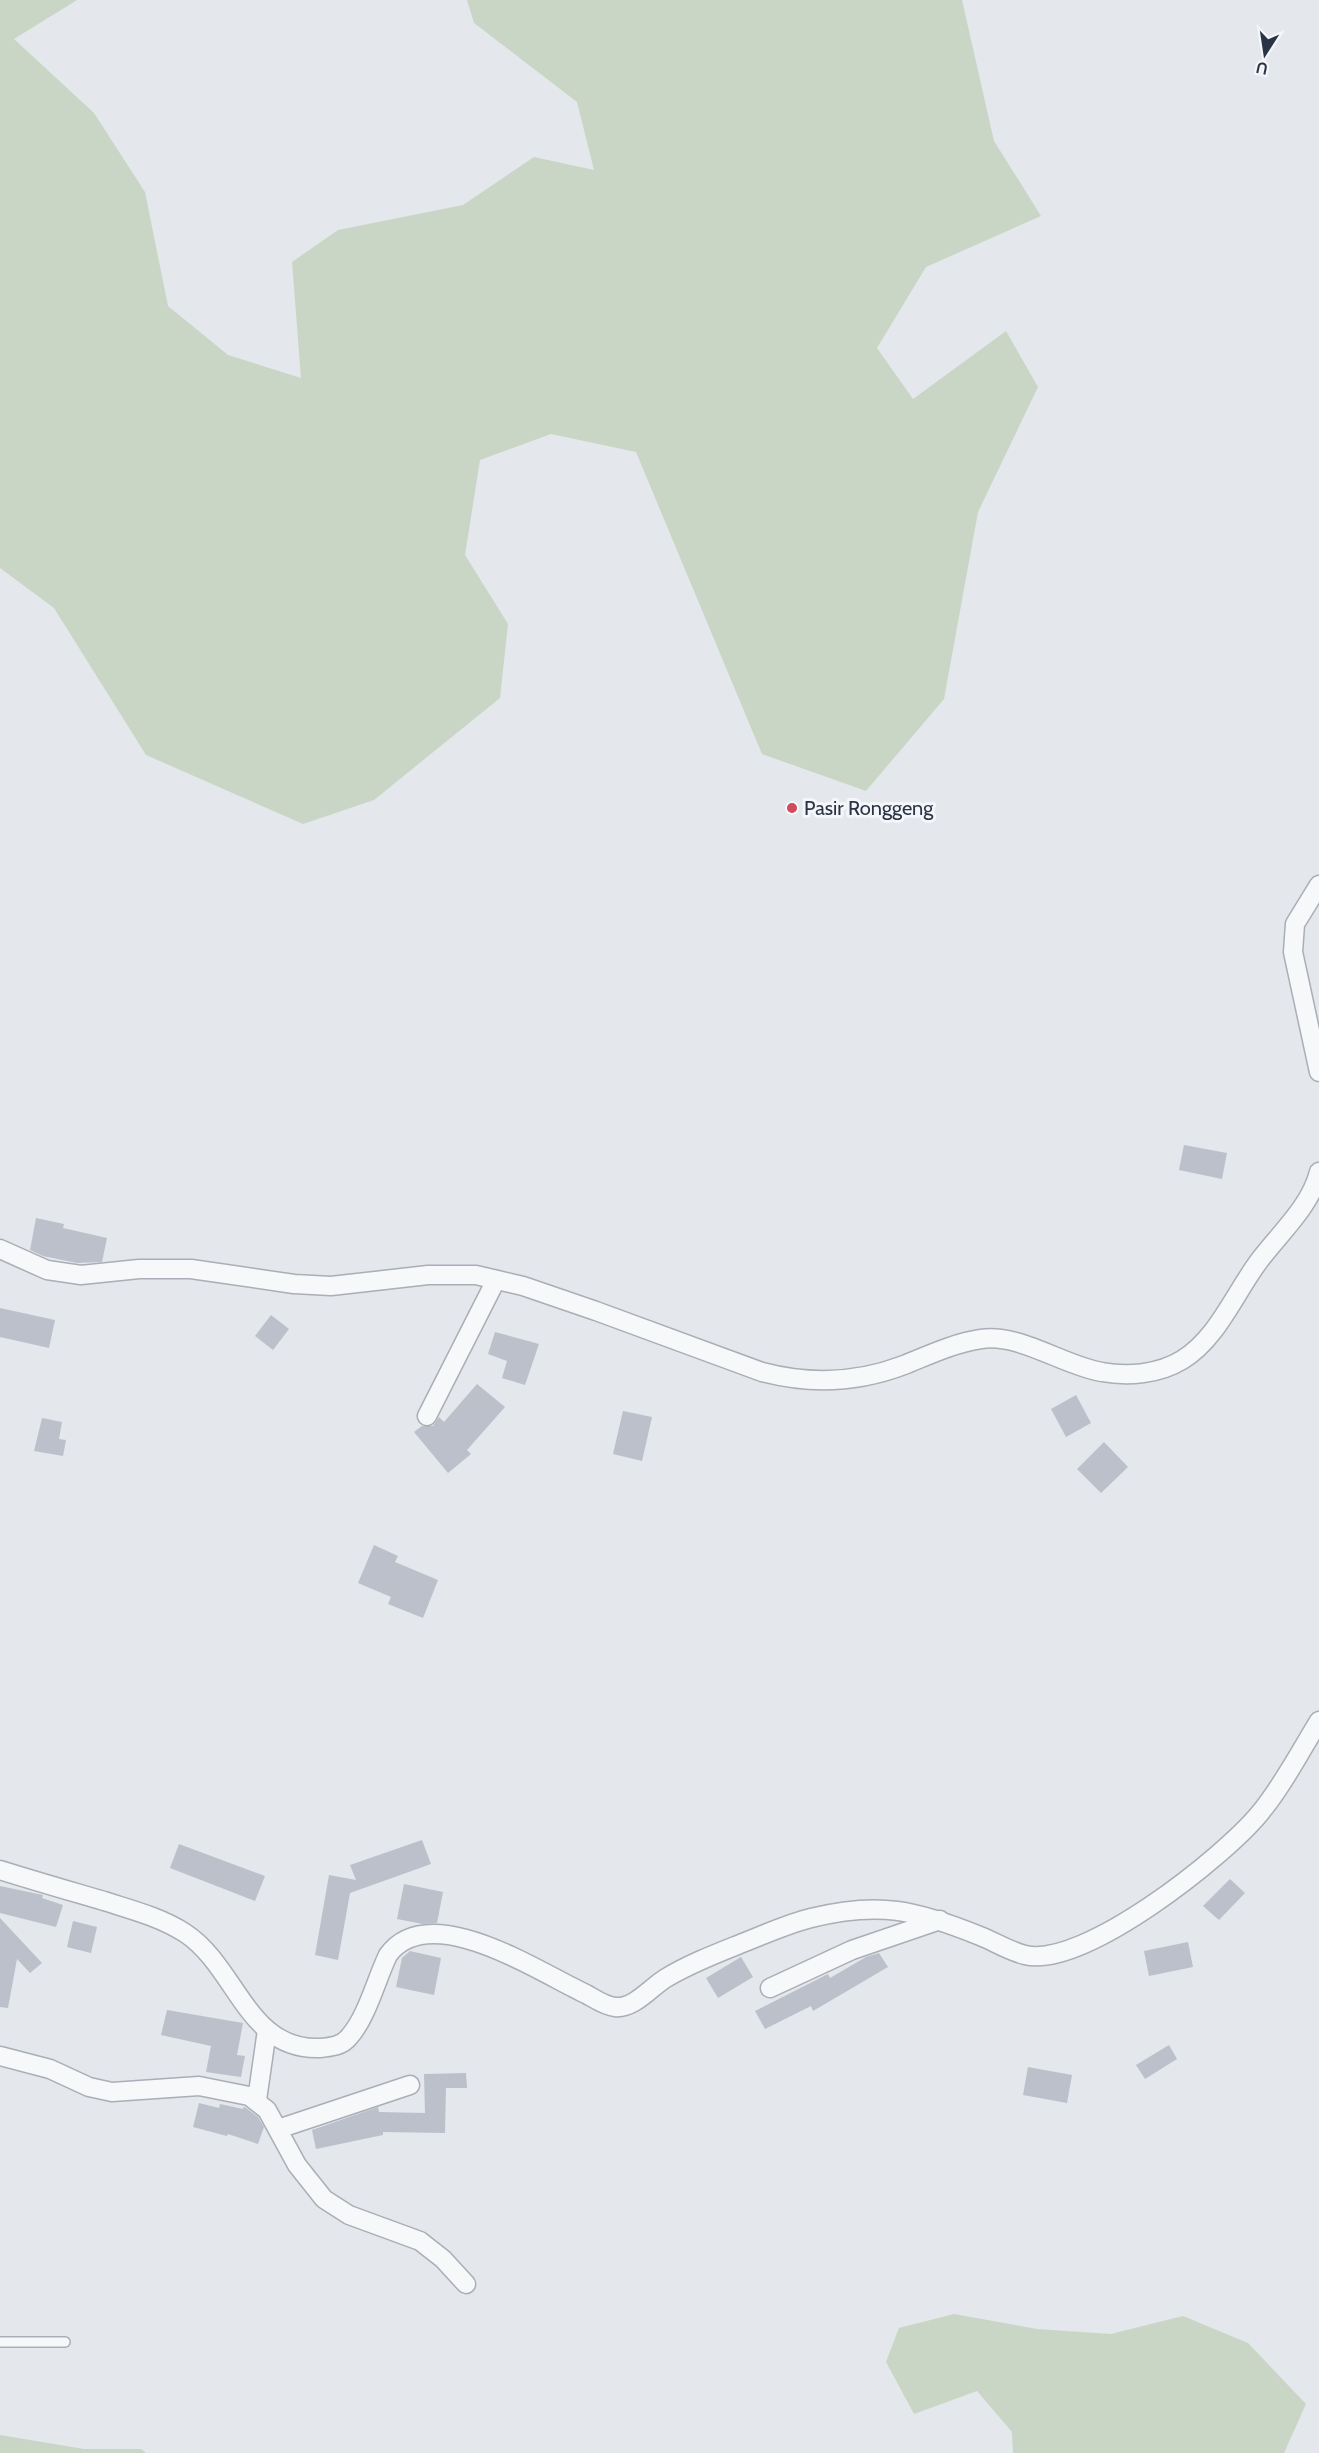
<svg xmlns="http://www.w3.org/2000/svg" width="1319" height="2453" viewBox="0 0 1319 2453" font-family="Cabin,sans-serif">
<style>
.green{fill:#c9d6c5}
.building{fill:#bbc0ca}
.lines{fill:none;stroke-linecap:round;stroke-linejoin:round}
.lane-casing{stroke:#a9aeb7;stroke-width:12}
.street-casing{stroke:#a9aeb7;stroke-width:21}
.lane{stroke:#f7f8fa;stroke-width:9}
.street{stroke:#f7f8fa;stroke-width:18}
.poi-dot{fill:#d1495b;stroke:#f4f6f9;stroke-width:2}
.labels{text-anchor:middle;stroke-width:6;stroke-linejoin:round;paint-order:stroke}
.poi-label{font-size:20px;fill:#2b3445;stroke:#f4f6f9;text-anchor:start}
</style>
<rect width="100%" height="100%" fill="#e4e7ec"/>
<!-- green -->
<g class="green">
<path d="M0 0H77L14 39 94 113 145 192 168 306 228 355 301 378 292 262 338 230 463 205 534 157 594 170 577 102 474 23 467 0H962L994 141 1041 216 926 267 877 348 913 399 1006 331 1038 387 978 512 944 699 866 791 762 754 636 452 551 434 480 460 465 555 508 624 500 698 374 800 303 824 146 755 54 608 0 568Z"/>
<path d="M954 2314 1037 2329 1111 2334 1183 2316 1248 2343 1306 2404 1284 2453H1013L1012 2432 977 2391 914 2414 886 2362 899 2328Z"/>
<path d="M0 2435 84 2449H141L146 2453H0Z"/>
</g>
<!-- building -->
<g class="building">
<path d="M1184 1145 1227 1153 1222 1179 1179 1170Z"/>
<path d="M36 1218 64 1224 63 1228 107 1238 102 1262 77 1263 43 1256 30 1250Z"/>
<path d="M0 1308 55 1320 49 1348 0 1337Z"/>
<path d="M271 1315 289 1329 273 1350 255 1336Z"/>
<path d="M495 1332 539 1344 525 1385 502 1378 507 1361 488 1354Z"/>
<path d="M477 1384 505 1407 467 1450 471 1454 448 1473 414 1432 422 1426H433L439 1417 444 1422Z"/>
<path d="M1076 1395 1091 1423 1066 1437 1051 1409Z"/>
<path d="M623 1411 652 1417 642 1461 613 1454Z"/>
<path d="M42 1418 62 1422 59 1439 66 1440 63 1456 34 1451Z"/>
<path d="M1104 1442 1128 1467 1101 1493 1077 1469Z"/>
<path d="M374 1545 398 1556 395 1562 438 1580 423 1618 388 1604 391 1597 358 1583Z"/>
<path d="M422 1840 431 1864 350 1893 338 1960 315 1955 329 1875 356 1880 350 1865Z"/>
<path d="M179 1844 265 1876 255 1901 170 1868Z"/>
<path d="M1230 1879 1245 1893 1219 1920 1203 1906Z"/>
<path d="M404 1884 443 1892 437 1923 423 1924 397 1919Z"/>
<path d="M0 1886 43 1895 42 1898 63 1905 56 1927 0 1913Z"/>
<path d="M0 1918 42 1963 30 1973 17 1959 8 2008 0 2007Z"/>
<path d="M73 1921 97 1927 91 1953 67 1947Z"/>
<path d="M1188 1942 1193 1967 1149 1976 1144 1951Z"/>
<path d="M410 1951 441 1958 434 1995 396 1987 402 1958Z"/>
<path d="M879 1953 888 1967 813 2011 811 2006 765 2029 755 2011 828 1974 830 1978 866 1957Z"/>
<path d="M741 1957 753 1977 718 1998 706 1978Z"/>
<path d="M167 2010 243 2023 237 2055 245 2056 241 2077 206 2072 211 2046 161 2035Z"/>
<path d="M1169 2045 1177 2059 1145 2079 1136 2065Z"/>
<path d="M1028 2067 1072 2075 1067 2103 1023 2095Z"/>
<path d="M466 2073 467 2088H446L445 2133 383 2132V2135L316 2149 312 2130 378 2107 379 2112 425 2113 424 2074Z"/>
<path d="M199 2103 219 2108 220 2104 243 2109V2107L246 2108 258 2117 264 2127 258 2144 228 2134 227 2136 193 2127Z"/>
</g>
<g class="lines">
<!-- lane casing -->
<g class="lane-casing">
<path id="lane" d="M0 2342H65"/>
</g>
<!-- street casing -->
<g class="street-casing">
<g id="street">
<path d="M1319 885 1295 924 1293 952 1319 1072"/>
<path d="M0 1249 47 1270 81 1275 139 1269H191L294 1284 331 1286 428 1275H476L523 1286 596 1311 762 1372C811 1385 857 1383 904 1365 929 1355 954 1343 981 1339 1020 1333 1064 1366 1102 1372 1128 1377 1159 1374 1182 1360 1217 1339 1235 1293 1259 1261 1280 1233 1310 1207 1319 1172"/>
<path d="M427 1416 496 1280"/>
<path d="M0 1870C35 1881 70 1891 104 1901 132 1910 160 1917 185 1933 237 1967 247 2051 320 2048 331 2047 342 2046 349 2037 367 2017 376 1980 388 1955 430 1898 540 1973 586 1994 595 1999 605 2006 615 2007 634 2009 651 1987 666 1978 689 1964 715 1954 740 1944 763 1935 787 1924 811 1918 879 1901 916 1910 980 1936 995 1942 1009 1951 1025 1955 1083 1969 1224 1857 1260 1813 1283 1785 1300 1752 1319 1721"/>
<path d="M770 1988 852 1950 940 1920"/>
<path d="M0 2056 50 2069 89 2087 112 2092 199 2086 249 2096 267 2110 297 2165 324 2199 349 2215 420 2241 443 2259 466 2284"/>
<path d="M257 2100 267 2030"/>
<path d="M278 2129 410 2085"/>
</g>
</g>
<!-- lane -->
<use href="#lane" class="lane"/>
<!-- street -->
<use href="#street" class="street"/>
</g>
<!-- markers -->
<circle class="poi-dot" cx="792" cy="808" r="6"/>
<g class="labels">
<!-- poi labels -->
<g class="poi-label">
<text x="804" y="815">Pasir Ronggeng</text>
</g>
</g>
<!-- north arrow -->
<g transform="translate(1265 54) rotate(192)" stroke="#f4f6f9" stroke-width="4.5" paint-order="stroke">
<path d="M0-4.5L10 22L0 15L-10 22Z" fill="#2b3445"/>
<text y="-9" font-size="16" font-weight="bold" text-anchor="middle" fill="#2b3445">U</text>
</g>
</svg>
